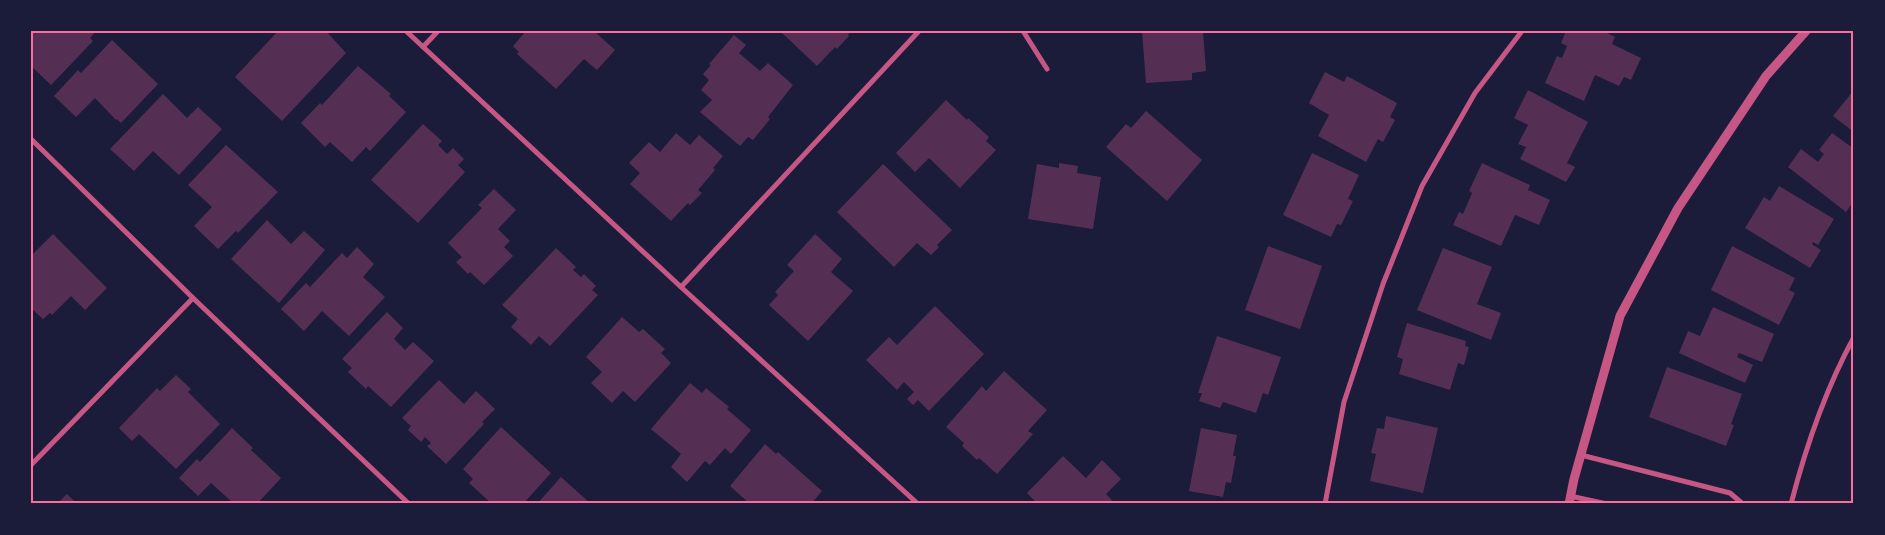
<svg xmlns="http://www.w3.org/2000/svg" width="1885" height="535" viewBox="0 0 1885 535" font-family="'Asap Condensed',sans-serif">
<style>
.building{fill:#542f53}
.lines{fill:none;stroke-linecap:round;stroke-linejoin:round}
.minor{stroke:#c65784;stroke-width:5}
.tertiary{stroke:#c65784;stroke-width:9}
.neatline{fill:none;stroke:#ff6b9d;stroke-width:2}
</style>
<rect width="100%" height="100%" fill="#1b1b3a"/>
<!-- building -->
<g class="building">
<path d="M31 31H96L90 38 93 41 51 85 31 66Z"/>
<path d="M276 31H326L346 53 282 121 235 77 277 32Z"/>
<path d="M526 31H594L615 50 597 70 584 59 556 89 517 54 519 52 513 46Z"/>
<path d="M780 31H851L848 35 849 36 837 49 835 47 817 66Z"/>
<path d="M1142 31H1203L1206 71 1192 73V80L1146 83Z"/>
<path d="M1566 31H1603L1615 37 1612 44 1641 58 1631 80 1624 77 1619 86 1595 75 1584 101 1545 83 1557 56 1562 58 1567 46 1561 43Z"/>
<path d="M734 35 746 45 739 53 760 71 768 63 793 85 768 117 770 119 753 140 748 137 740 146 700 112 712 100 701 90 709 80 703 74 711 65 709 64Z"/>
<path d="M112 40 158 84 121 123 117 119 116 120 95 98 76 117 54 96 78 70 81 73Z"/>
<path d="M358 66 391 94 389 96 406 112 370 151 366 147 352 162 330 142 325 147 301 123 320 103 322 105Z"/>
<path d="M1325 72 1344 82 1347 76 1397 103 1390 117 1395 120 1383 142 1378 139 1366 162 1318 136 1329 115 1309 103Z"/>
<path d="M1528 90 1588 122 1567 163 1575 167 1566 182 1520 159 1526 147 1518 144 1528 125 1514 118Z"/>
<path d="M1854 90V132L1833 116Z"/>
<path d="M163 94 187 118 198 107 222 129 179 175 153 151 134 171 110 149Z"/>
<path d="M946 100 967 120 968 118 989 137 986 141 996 150 960 188 929 158 915 172 896 153Z"/>
<path d="M1146 111 1202 160 1167 201 1106 147 1126 124 1131 128Z"/>
<path d="M423 124 442 141 438 145 447 154 453 148 464 159 458 165 465 172 418 223 371 180Z"/>
<path d="M676 133 690 145 699 135 723 156 713 168 715 170 698 190 702 193 690 205 688 203 671 221 630 184 640 173 629 163 649 142 660 152Z"/>
<path d="M1832 133 1854 149V201L1846 212 1788 167 1801 149 1818 162 1824 154 1819 150Z"/>
<path d="M226 145 278 192 238 233 236 231 218 249 194 226 212 207 188 185Z"/>
<path d="M1312 153 1359 175 1348 199 1353 201 1341 225 1337 224 1331 237 1283 215Z"/>
<path d="M1059 163 1078 166 1077 173 1101 177 1093 229 1028 219 1037 164 1059 168Z"/>
<path d="M1482 163 1530 185 1528 190 1550 200 1539 225 1515 215 1501 246 1453 225 1459 212 1463 214 1472 193 1469 191Z"/>
<path d="M883 164 952 230 937 245 939 247 931 255 917 243 894 267 837 212Z"/>
<path d="M1779 186 1834 219 1818 245 1813 242 1812 244 1821 250 1810 268 1745 228 1764 197 1770 201Z"/>
<path d="M494 189 516 210 498 229 510 241 504 247 513 256 484 285 470 272 468 274 456 262 462 257 448 243 482 208 478 205Z"/>
<path d="M267 220 291 244 304 231 325 250 279 303 231 259Z"/>
<path d="M53 234 107 288 85 310 71 296 52 315 50 313 43 319 31 308V256Z"/>
<path d="M815 234 842 259 831 272 853 291 808 341 769 305 778 295 775 292 794 271 787 265Z"/>
<path d="M1268 246 1322 266 1300 329 1245 310Z"/>
<path d="M1732 246 1795 278 1789 290 1795 293 1779 325 1711 290Z"/>
<path d="M357 247 374 264 363 277 385 297 349 336 322 311 304 331 281 309 306 283 310 287 342 253 347 258Z"/>
<path d="M556 248 576 267 573 270 581 277 584 274 596 286 592 290 598 295 550 346 539 336 531 345 511 327 518 319 502 305Z"/>
<path d="M1443 248 1492 267 1477 304 1501 313 1491 340 1417 310Z"/>
<path d="M935 306 984 354 929 411 918 400 913 405 907 399 914 392 904 382 897 390 866 360 889 337 897 345Z"/>
<path d="M1713 307 1774 334 1762 362 1739 353 1737 357 1753 365 1745 383 1679 353 1688 331 1700 336Z"/>
<path d="M387 312 403 328 394 339 405 350 413 342 434 361 391 407 368 386 366 389 348 372 352 368 342 359Z"/>
<path d="M622 317 639 332 643 329 665 349 661 353 671 363 635 402 623 391 612 403 591 383 602 372 586 357Z"/>
<path d="M1407 323 1466 341 1465 346 1469 347 1464 365 1458 363 1450 390 1399 374 1403 359 1397 357Z"/>
<path d="M1217 336 1281 357 1268 395 1263 393 1256 413 1223 402 1220 408 1199 401 1202 393H1198Z"/>
<path d="M1667 367 1742 394 1731 424 1734 425 1726 446 1649 417Z"/>
<path d="M1004 371 1047 410 1028 431 1033 434 997 474 979 458 977 460 962 446 964 443 946 427 982 386 986 391Z"/>
<path d="M176 375 191 389 188 392 220 424 176 469 139 434 132 441 119 428 157 388 160 391Z"/>
<path d="M439 380 464 404 476 391 495 409 482 422 484 424 446 464 427 446 431 443 425 437 421 442 408 430 411 426 402 418Z"/>
<path d="M690 383 702 393 706 388 729 407 727 409 751 430 731 454 725 448 710 465 705 461 687 482 671 467 681 454 651 429Z"/>
<path d="M1386 416 1438 428 1423 493 1370 481 1376 454 1371 453 1377 428 1384 429Z"/>
<path d="M501 427 551 473 523 504H492L469 483 473 479 463 469Z"/>
<path d="M232 428 253 448 251 450 281 478 257 504H234L211 483 198 496 179 478 197 459 200 462Z"/>
<path d="M1201 428 1237 435 1233 456H1236L1231 483 1226 482 1223 497 1189 491Z"/>
<path d="M765 444 776 454 778 452 822 491 811 504H750L730 486Z"/>
<path d="M1063 456 1086 478 1102 460 1121 479 1106 494 1112 500 1108 504H1038L1027 493Z"/>
<path d="M561 477 591 504H537Z"/>
<path d="M67 494 77 504H57Z"/>
</g>
<g class="lines">
<!-- minor -->
<g class="minor">
<path d="M406 31 681 287 918 504"/>
<path d="M1023 31 1047 69"/>
<path d="M423 47 438 31"/>
<path d="M31 139 193 298 409 504"/>
<path d="M681 287 919 31"/>
<path d="M1581 455 1730 493 1743 504"/>
<path d="M31 465 193 298"/>
<path d="M1570 496 1607 504"/>
<path d="M1325 504 1344 402 1383 284 1422 186 1475 93 1522 31"/>
<path d="M1791 504C1806 446 1825 390 1854 337"/>
</g>
<!-- tertiary -->
<path class="tertiary" d="M1569 504 1574 479 1620 316 1678 208 1766 76 1806 31"/>
</g>
<!-- border -->
<rect width="1885" height="535" fill="none" stroke="#1b1b3a" stroke-width="65"/>
<rect x="32" y="32" width="1820" height="470" class="neatline"/>
</svg>
